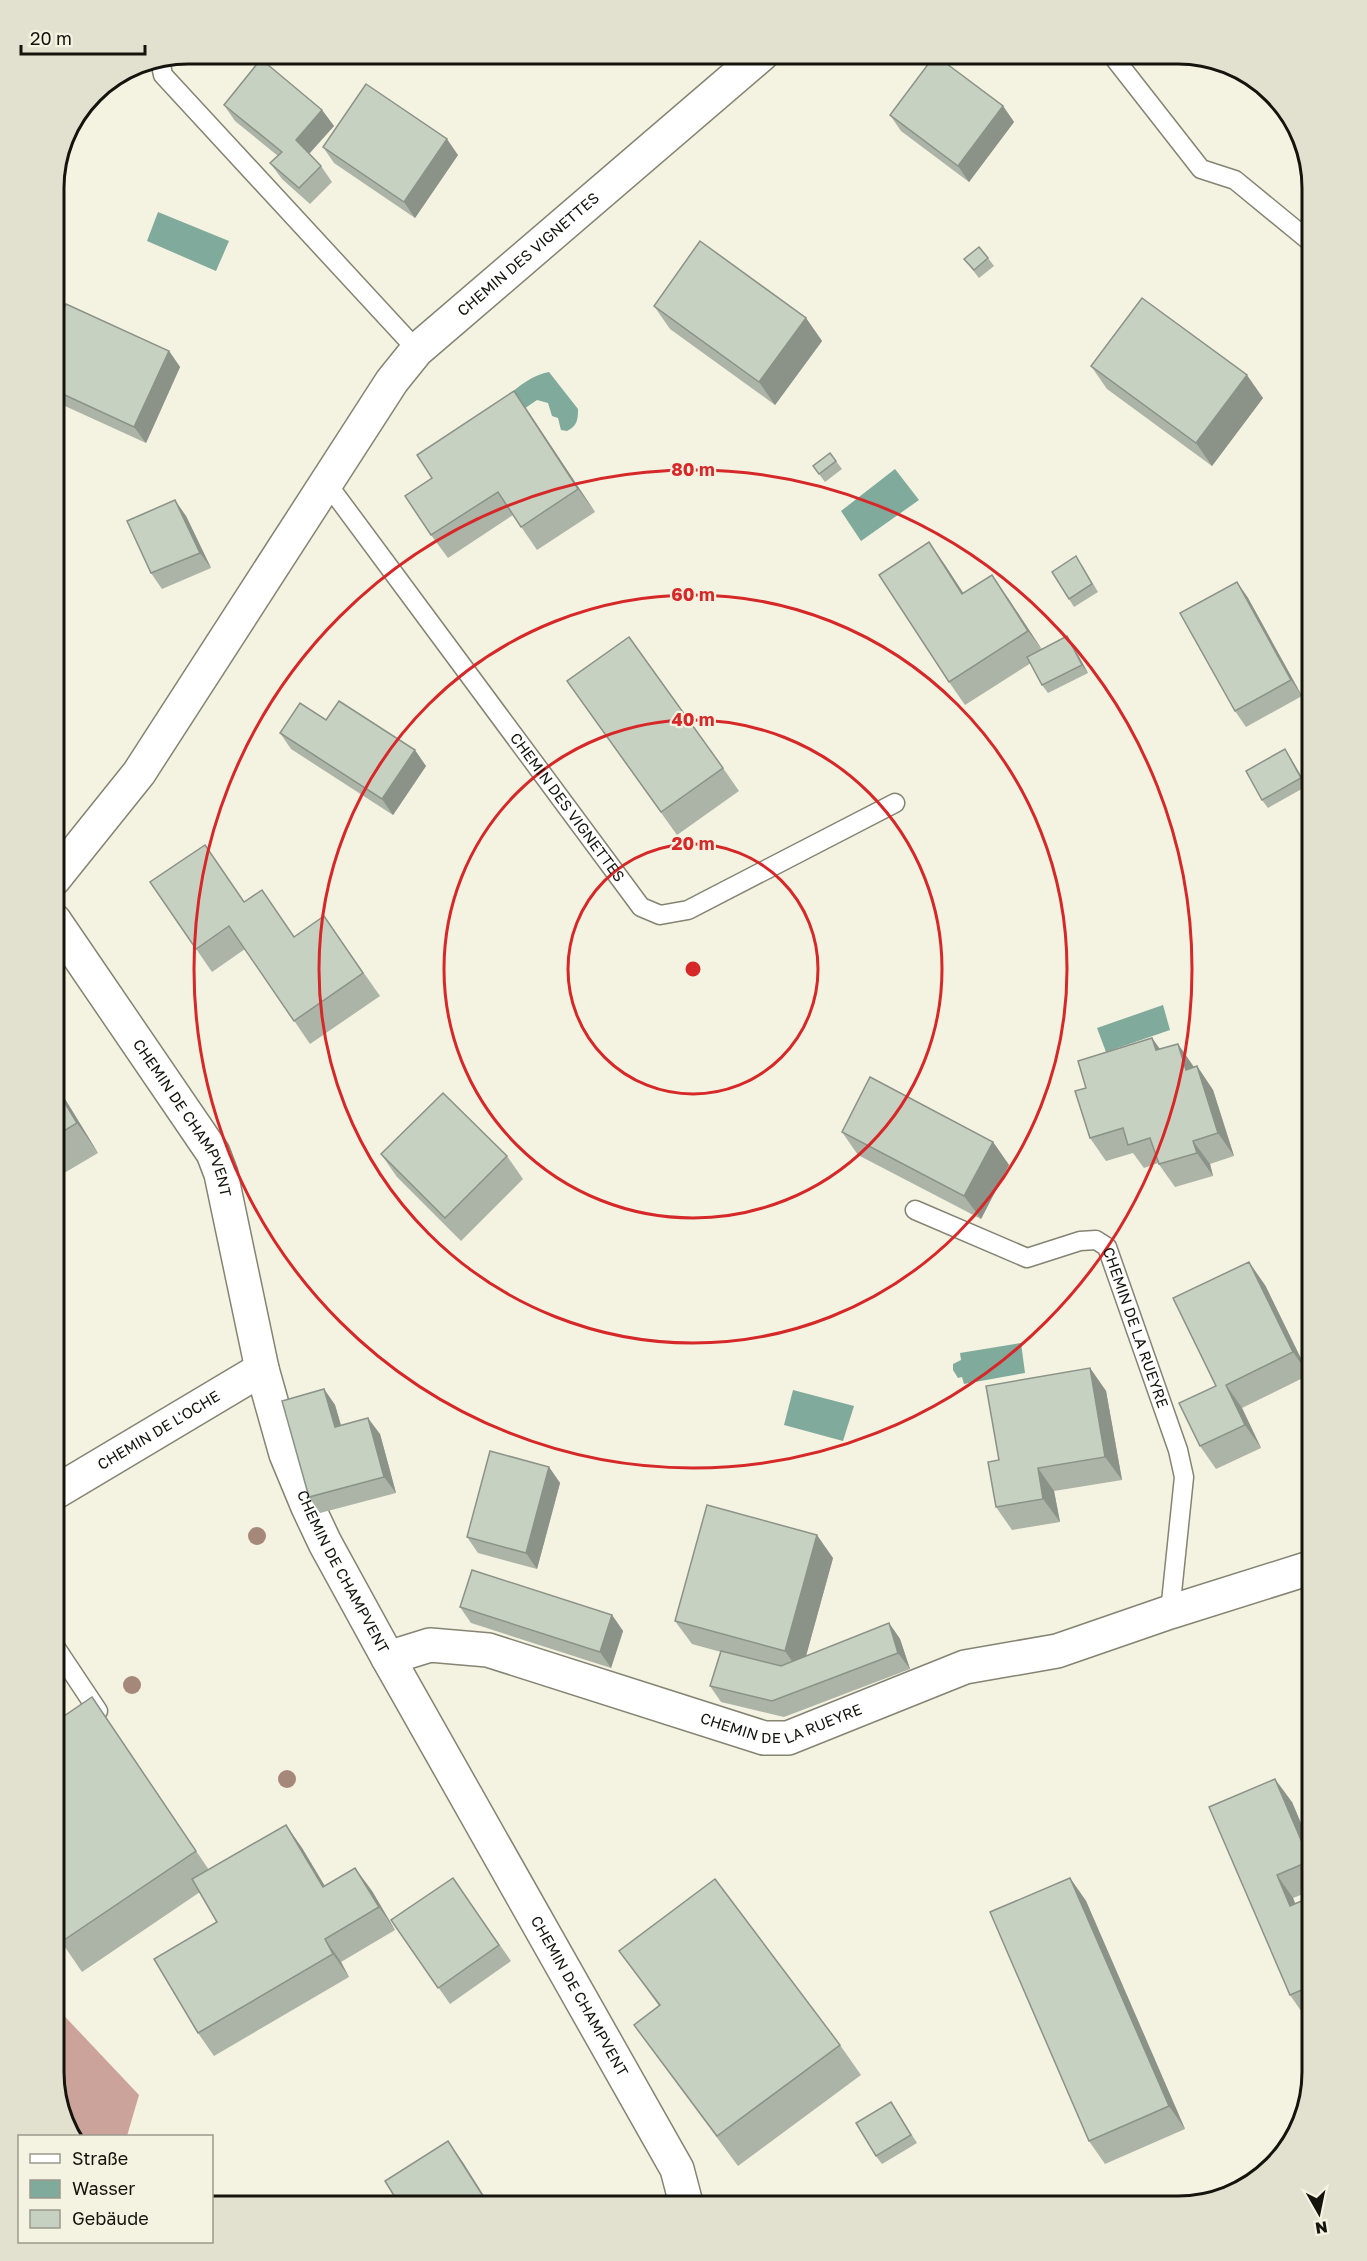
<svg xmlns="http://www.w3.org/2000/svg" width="1367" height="2261" viewBox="0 0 1367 2261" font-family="'Golos Text',sans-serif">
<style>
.forest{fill:#cca39a}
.water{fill:#80aa9b}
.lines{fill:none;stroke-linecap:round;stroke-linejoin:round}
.lane-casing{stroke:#858372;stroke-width:21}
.street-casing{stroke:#858372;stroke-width:36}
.lane{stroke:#fff;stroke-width:18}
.street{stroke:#fff;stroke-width:33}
.tree{fill:#a6887a}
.wall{fill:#abb4a7}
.shaded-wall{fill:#8b9288}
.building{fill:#c7d1c2;stroke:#8b9288;stroke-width:1.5}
.ring{fill:none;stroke:#d62828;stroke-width:3}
.labels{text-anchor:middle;stroke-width:4.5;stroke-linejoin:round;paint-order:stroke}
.street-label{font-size:15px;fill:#14140d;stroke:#f4f2e0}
.rim{fill:none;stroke:#14140d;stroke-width:3}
.centre{fill:#d62828;stroke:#f4f2e0;stroke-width:3}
.ring-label{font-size:18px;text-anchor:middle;font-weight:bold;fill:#d62828;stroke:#f4f2e0;stroke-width:4.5;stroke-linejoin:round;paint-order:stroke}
</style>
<rect width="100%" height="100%" fill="#f4f2e0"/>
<!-- forest -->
<path class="forest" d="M54 2005 139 2095 127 2136H72L68 2132 54 2073Z"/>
<!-- water -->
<g class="water">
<path d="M158 212 229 241 216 271 147 241Z"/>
<path d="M549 372 578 409C578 420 577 426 567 431L561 430 558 418 552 416 548 403 537 400 521 411 508 396C518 386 535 374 549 372Z"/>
<path d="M895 469 919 500 861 541 841 511Z"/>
<path d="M1163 1005 1170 1030 1106 1052 1097 1028Z"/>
<path d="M1021 1343 1025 1373 964 1384 962 1377 958 1378 953 1370V1364L961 1360 960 1353Z"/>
<path d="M793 1390 854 1406 843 1441 784 1425Z"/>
</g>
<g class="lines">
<!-- lane casing -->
<g class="lane-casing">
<g id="lane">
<path d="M1111 54 1201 169 1235 180 1313 244"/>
<path d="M160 60 163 75 417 350"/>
<path id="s1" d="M326 482 641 907 660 915 688 910 895 803"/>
<path id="s2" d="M915 1210 1027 1258 1080 1241 1096 1240 1107 1247 1178 1450 1184 1477 1170 1612"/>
<path d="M54 1645 98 1711 91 1717"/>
</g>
</g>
<!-- street casing -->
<g class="street-casing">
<g id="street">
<path id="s3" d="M54 879 139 773 392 381 417 350 762 54"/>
<path id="s4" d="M54 920 213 1153 221 1174 262 1369 286 1454 308 1507 325 1543 388 1658 677 2169 687 2207"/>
<path id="s5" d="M54 1493 262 1369"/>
<path id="s6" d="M388 1658 430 1645 488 1650 764 1738H788L965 1667 1057 1651 1170 1612 1313 1567"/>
</g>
</g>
<!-- lane -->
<use href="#lane" class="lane"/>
<!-- street -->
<use href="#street" class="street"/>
</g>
<!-- trees -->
<g class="tree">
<circle cx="257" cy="1536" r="9"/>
<circle cx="132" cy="1685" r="9"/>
<circle cx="287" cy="1779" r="9"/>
</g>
<!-- wall -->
<g class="wall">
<path d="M92 96 95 102 84 108Z"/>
<path d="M224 105 322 110 334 126 309 154 321 166 332 182 310 204 282 179 270 163 278 156 235 121Z"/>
<path d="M1003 106 1014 122 969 182 901 131 890 115Z"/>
<path d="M1299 129 1306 158 1291 136Z"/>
<path d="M323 147 458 155 415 218 334 163Z"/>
<path d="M988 258 994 266 979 278 964 259Z"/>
<path d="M654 306 806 318 822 341 775 405 670 329Z"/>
<path d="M54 329 169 351 180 367 146 443 54 401Z"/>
<path d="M1091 366 1263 398 1212 466 1107 389Z"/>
<path d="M514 391 595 512 537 550 513 515 448 558 431 535 432 478Z"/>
<path d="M830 453 842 469 825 482 813 466Z"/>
<path d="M186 516 211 568 162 589 151 573Z"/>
<path d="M945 565 963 593 1008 598 1041 649 1072 644 1088 673 1048 693 1042 685 1031 663 965 705 949 682Z"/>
<path d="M1082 565 1098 592 1074 607 1069 599Z"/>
<path d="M1237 582 1248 598 1302 696 1246 727 1235 711Z"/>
<path d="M567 681 723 768 739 791 677 835Z"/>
<path d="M326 720 426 766 393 815 291 749 280 733Z"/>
<path d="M1290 757 1307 786 1268 808 1262 800Z"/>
<path d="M150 882 244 902 294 937 324 916 380 996 310 1044 245 949 212 972Z"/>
<path d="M1152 1038 1160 1049 1194 1068 1197 1066 1213 1090 1234 1156 1210 1164 1213 1176 1175 1187 1158 1163 1144 1168 1133 1153 1106 1161 1090 1138 1086 1088Z"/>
<path d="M54 1081 98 1153 54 1179Z"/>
<path d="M842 1132 993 1142 1009 1165 981 1219 858 1155Z"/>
<path d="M381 1154 507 1156 523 1179 461 1241 397 1177Z"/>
<path d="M1265 1285 1309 1375 1242 1408 1261 1448 1216 1469 1200 1446 1216 1386Z"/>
<path d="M1090 1368 1106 1391 1122 1480 1054 1491 1060 1522 1012 1530 996 1507Z"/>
<path d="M324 1389 335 1405 341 1425 380 1434 396 1493 320 1513 309 1497Z"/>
<path d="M549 1467 560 1483 537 1569 478 1553 467 1537Z"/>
<path d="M833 1558 806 1656 889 1623 900 1639 910 1669 784 1717 721 1702 710 1686 721 1652 692 1644 675 1621Z"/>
<path d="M460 1607 612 1615 623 1631 611 1668 471 1623Z"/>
<path d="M92 1697 209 1870 286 1825 302 1848 325 1886 355 1868 372 1891 395 1930 341 1962 349 1977 214 2056 198 2033 217 1922 200 1892 82 1972 54 1931Z"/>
<path d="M1292 1802 1313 1852V1890L1293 1898 1295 1904 1313 1896V2015L1306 2018 1290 1995 1209 1807Z"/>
<path d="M453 1878 511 1961 450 2004 391 1920Z"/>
<path d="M1070 1878 1086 1901 1185 2129 1105 2164 1089 2141Z"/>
<path d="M619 1951 840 2045 861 2075 738 2166 655 2054 634 2025 659 2006Z"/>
<path d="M891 2102 917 2143 882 2164 876 2156Z"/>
</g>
<!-- shaded-wall -->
<g class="shaded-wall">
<path d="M1003 106 1014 122 969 182 958 166Z"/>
<path d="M322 110 334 126 307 156 296 140Z"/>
<path d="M447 139 458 155 415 218 404 202Z"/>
<path d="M806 318 822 341 775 405 759 382Z"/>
<path d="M169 351 180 367 146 443 134 427Z"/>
<path d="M1247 375 1263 398 1212 466 1196 443Z"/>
<path d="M514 391 530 414 595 512 578 489Z"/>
<path d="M175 500 186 516 211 568 200 553Z"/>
<path d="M929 542 945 565 979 617 962 594Z"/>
<path d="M992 575 1008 598 1045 654 1028 631Z"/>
<path d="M1237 582 1248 598 1302 696 1291 680Z"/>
<path d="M1067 636 1072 644 1088 673 1082 665Z"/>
<path d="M1285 749 1290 757 1307 786 1301 778Z"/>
<path d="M415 750 426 766 393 815 382 799Z"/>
<path d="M1152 1038 1168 1061 1156 1050Z"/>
<path d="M1178 1044 1194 1067 1186 1070Z"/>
<path d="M1197 1066 1213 1090 1234 1156 1218 1133Z"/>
<path d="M54 1081 98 1153 77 1123 54 1085Z"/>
<path d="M1193 1141 1210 1164 1213 1176 1197 1153Z"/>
<path d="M993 1142 1009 1165 981 1219 964 1196Z"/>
<path d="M1249 1262 1265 1285 1309 1375 1293 1352Z"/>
<path d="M1090 1368 1106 1391 1122 1480 1105 1457Z"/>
<path d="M1226 1385 1242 1408 1261 1448 1245 1425Z"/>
<path d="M324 1389 335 1405 346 1443 335 1427Z"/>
<path d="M368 1418 380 1434 396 1493 384 1477Z"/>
<path d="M549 1467 560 1483 537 1569 526 1553Z"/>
<path d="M1038 1468 1054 1491 1060 1522 1043 1499Z"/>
<path d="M817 1535 833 1558 801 1674 785 1651Z"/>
<path d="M612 1615 623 1631 611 1668 600 1652Z"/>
<path d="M889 1623 900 1639 910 1669 898 1653Z"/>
<path d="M1275 1779 1292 1802 1313 1852V1865L1310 1861Z"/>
<path d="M286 1825 302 1848 339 1910 323 1887Z"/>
<path d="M355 1868 372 1891 395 1930 379 1907Z"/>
<path d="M1277 1875 1293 1898 1306 1929 1290 1906Z"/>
<path d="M1070 1878 1086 1901 1185 2129 1169 2106Z"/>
<path d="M325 1939 341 1962 349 1977 333 1954Z"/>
<path d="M448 2141 464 2164 491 2207H490Z"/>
</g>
<!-- building -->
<g class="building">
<path d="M935 55 1003 106 958 166 890 115Z"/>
<path d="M261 59 322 110 296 140 321 166 299 188 270 163 282 152 224 105Z"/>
<path d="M366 84 447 139 404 202 323 147Z"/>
<path d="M1299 128V129L1304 150 1291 136Z"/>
<path d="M700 241 806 318 759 382 654 306Z"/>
<path d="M979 247 988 258 974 270 964 259Z"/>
<path d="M1142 298 1247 375 1196 443 1091 366Z"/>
<path d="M66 304 169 351 134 427 54 390V329Z"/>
<path d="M514 391 578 489 521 527 498 492 431 535 405 496 432 478 417 455Z"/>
<path d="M830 453 836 461 819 474 813 466Z"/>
<path d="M175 500 200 553 151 573 127 521Z"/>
<path d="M929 542 962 594 992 575 1028 631 949 682 879 575Z"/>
<path d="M1076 556 1092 584 1069 599 1052 572Z"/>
<path d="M1237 582 1291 680 1235 711 1180 613Z"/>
<path d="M1067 636 1082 665 1042 685 1027 657Z"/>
<path d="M629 637 723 768 661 812 567 681Z"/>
<path d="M339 701 415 750 382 799 280 733 300 703 326 720Z"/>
<path d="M1285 749 1301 778 1262 800 1246 771Z"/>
<path d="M205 845 244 902 262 890 294 937 324 916 363 973 294 1021 229 926 196 949 150 882Z"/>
<path d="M1313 978V1010L1304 980Z"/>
<path d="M1152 1038 1156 1050 1178 1044 1186 1070 1197 1066 1218 1133 1193 1141 1197 1153 1159 1164 1150 1138 1128 1145 1123 1128 1090 1138 1075 1091 1086 1088 1078 1061Z"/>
<path d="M870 1077 993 1142 964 1196 842 1132Z"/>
<path d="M54 1085 77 1123 54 1137Z"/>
<path d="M443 1093 507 1156 445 1218 381 1154Z"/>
<path d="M1249 1262 1293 1352 1226 1385 1245 1425 1200 1446 1179 1403 1216 1386 1173 1298Z"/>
<path d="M1090 1368 1105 1457 1038 1468 1043 1499 996 1507 988 1462 999 1460 986 1386Z"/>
<path d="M324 1389 335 1427 368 1418 384 1477 309 1497 282 1401Z"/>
<path d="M490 1451 549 1467 526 1553 467 1537Z"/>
<path d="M707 1505 817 1535 785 1651 675 1621Z"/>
<path d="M472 1570 612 1615 600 1652 460 1607Z"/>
<path d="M889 1623 898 1653 772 1701 710 1686 721 1651 781 1666Z"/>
<path d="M92 1697 196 1851 61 1942 54 1931V1723Z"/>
<path d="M1275 1779 1310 1861 1277 1875 1290 1906 1313 1896V1985L1290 1995 1209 1807Z"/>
<path d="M286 1825 323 1887 355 1868 379 1907 325 1939 333 1954 198 2033 154 1959 217 1922 192 1879Z"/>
<path d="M453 1878 499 1945 438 1988 391 1920Z"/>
<path d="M1070 1878 1169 2106 1089 2141 990 1912Z"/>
<path d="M715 1879 840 2045 717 2136 634 2025 660 2005 619 1951Z"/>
<path d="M891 2102 911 2135 876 2156 856 2123Z"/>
<path d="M448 2141 490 2207H401L385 2181Z"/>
</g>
<!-- distance rings -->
<g class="ring">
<circle cx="693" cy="969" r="125"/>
<circle cx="693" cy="969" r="249"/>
<circle cx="693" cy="969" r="374"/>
<circle cx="693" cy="969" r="499"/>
</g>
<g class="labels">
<!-- street labels -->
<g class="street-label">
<text dy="5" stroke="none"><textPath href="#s3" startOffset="789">CHEMIN DES VIGNETTES</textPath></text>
<text dy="5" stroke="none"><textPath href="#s1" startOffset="405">CHEMIN DES VIGNETTES</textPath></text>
<text dy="5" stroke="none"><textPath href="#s4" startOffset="237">CHEMIN DE CHAMPVENT</textPath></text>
<text dy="5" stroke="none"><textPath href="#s2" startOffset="292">CHEMIN DE LA RUEYRE</textPath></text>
<text dy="5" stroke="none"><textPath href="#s5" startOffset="122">CHEMIN DE L'OCHE</textPath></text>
<text dy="5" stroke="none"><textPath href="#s4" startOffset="723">CHEMIN DE CHAMPVENT</textPath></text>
<text dy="5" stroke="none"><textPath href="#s6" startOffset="410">CHEMIN DE LA RUEYRE</textPath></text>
<text dy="5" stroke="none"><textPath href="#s4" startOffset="1209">CHEMIN DE CHAMPVENT</textPath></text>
</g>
</g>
<!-- crop -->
<path d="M0 0H1367V2261H0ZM188 64H1178A124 124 0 0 1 1302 188V2072A124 124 0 0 1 1178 2196H188A124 124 0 0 1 64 2072V188A124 124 0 0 1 188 64Z" fill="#e2e0cf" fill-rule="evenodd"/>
<path class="rim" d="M188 64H1178A124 124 0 0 1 1302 188V2072A124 124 0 0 1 1178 2196H188A124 124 0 0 1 64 2072V188A124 124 0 0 1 188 64Z"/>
<circle cx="693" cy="969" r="9" class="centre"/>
<g class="ring-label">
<text x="693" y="476">80 m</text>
<text x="693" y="601">60 m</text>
<text x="693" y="726">40 m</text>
<text x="693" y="850">20 m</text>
</g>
<!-- legend -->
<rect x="18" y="2135" width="195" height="108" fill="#f4f2e0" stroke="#9a998c" stroke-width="1.5"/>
<rect x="30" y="2154" width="30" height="9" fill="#ffffff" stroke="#9a998c" stroke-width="1.5"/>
<text x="72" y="2165" font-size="18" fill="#14140d">Straße</text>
<rect x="30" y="2180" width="30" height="18" fill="#80aa9b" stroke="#9a998c" stroke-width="1.5"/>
<text x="72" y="2195" font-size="18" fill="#14140d">Wasser</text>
<rect x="30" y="2210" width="30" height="18" fill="#c7d1c2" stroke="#9a998c" stroke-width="1.5"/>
<text x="72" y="2225" font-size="18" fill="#14140d">Gebäude</text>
<!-- north arrow -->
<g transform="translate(1319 2213) rotate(171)" stroke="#f4f2e0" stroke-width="4.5" paint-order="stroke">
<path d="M0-4.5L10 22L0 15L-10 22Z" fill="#14140d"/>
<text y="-9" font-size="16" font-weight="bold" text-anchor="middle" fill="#14140d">N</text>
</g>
<!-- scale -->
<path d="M21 45v9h124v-9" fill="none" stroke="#14140d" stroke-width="3"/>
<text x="30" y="45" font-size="18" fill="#14140d" stroke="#f4f2e0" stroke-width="4.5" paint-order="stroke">20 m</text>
</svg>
